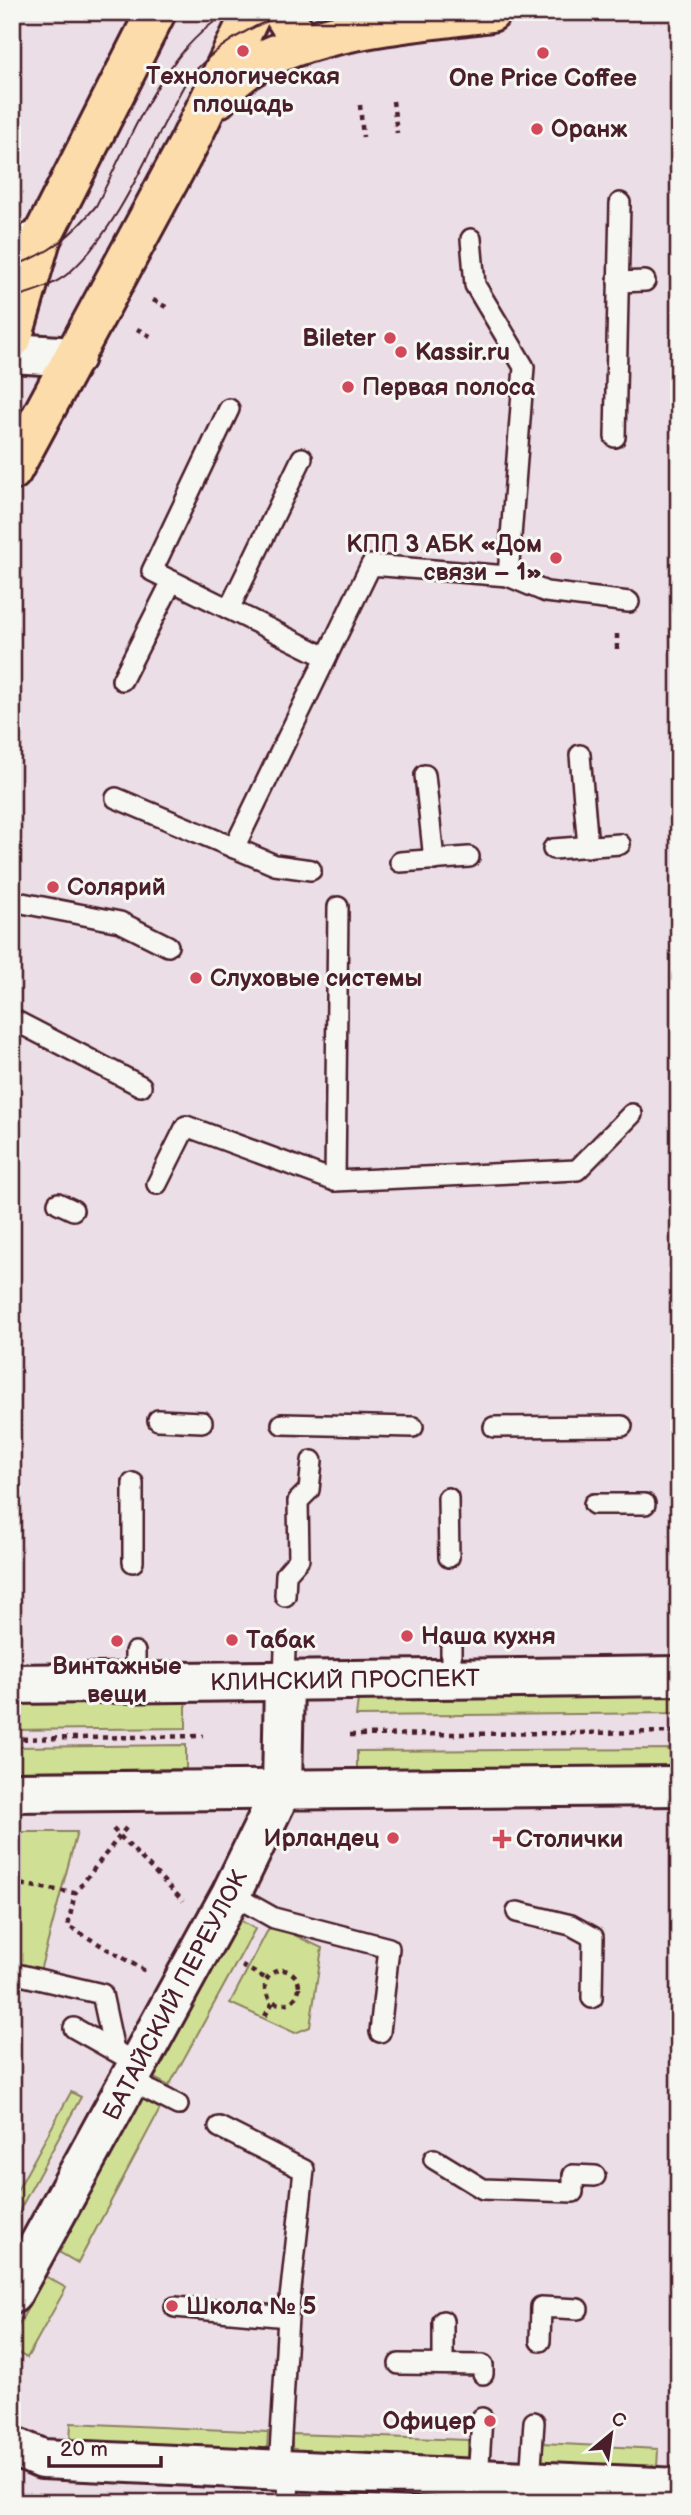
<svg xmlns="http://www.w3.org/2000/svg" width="691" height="2515" viewBox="0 0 691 2515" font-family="'Balsamiq Sans',sans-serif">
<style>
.green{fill:#cfe094;stroke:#8c8060;stroke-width:2}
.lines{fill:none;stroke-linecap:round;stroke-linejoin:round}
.lane-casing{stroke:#4a1f2b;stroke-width:24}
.street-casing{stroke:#4a1f2b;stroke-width:44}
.secondary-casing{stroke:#4a1f2b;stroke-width:44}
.primary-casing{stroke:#4a1f2b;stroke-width:44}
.path{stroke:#4a1f2b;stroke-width:4.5;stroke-dasharray:5 5;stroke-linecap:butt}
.lane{stroke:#f6f6f2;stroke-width:19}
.street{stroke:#f6f6f2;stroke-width:38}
.secondary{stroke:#f6f6f2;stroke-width:38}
.primary{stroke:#fddcac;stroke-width:38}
.tram{stroke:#4a1f2b;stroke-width:2}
.poi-dot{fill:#d1495b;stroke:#f6f6f2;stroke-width:2.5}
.labels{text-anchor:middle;stroke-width:6;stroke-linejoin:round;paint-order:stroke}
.poi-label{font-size:24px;font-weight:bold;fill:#4a1f2b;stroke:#f6f6f2;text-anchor:start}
.street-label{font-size:24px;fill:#4a1f2b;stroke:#f6f6f2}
</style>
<rect width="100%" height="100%" fill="#ecdee6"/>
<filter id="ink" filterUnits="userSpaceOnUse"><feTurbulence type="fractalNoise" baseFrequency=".0143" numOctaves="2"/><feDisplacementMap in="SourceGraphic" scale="14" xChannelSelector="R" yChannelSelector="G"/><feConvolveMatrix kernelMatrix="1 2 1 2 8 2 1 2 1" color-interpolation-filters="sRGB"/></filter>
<g filter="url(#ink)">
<!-- green -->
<g class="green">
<path d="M679 1695V1713L356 1716 358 1700Z"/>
<path d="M186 1702V1728L12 1730V1704Z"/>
<path d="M186 1745V1769L12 1771V1747Z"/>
<path d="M679 1749V1766L357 1769V1751Z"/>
<path d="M12 1832H77L40 1971 12 1964Z"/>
<path d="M240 1920 255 1929 169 2086 154 2078Z"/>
<path d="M271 1924 322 1948 310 2027 295 2033 230 2003Z"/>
<path d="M71 2092 81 2097 12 2224V2200Z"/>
<path d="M142 2099 160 2109 78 2263 59 2252Z"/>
<path d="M45 2276 66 2288 27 2358 12 2350V2337Z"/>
<path d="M71 2423 268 2432 267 2450 70 2441Z"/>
<path d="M292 2434 468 2440V2459L292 2453Z"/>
<path d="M542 2443 658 2449 657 2469 541 2463Z"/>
</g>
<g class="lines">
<!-- lane casing -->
<g class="lane-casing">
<g id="lane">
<path d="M471 239 475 285 524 367 508 576"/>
<path d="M618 282 645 281"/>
<path d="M229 409 152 571 326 657"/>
<path d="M615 437 620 203"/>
<path d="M229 609 302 458"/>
<path d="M122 680 172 581"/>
<path d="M580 755 588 847"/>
<path d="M425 775 434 860"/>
<path d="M116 798 275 865 311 870"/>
<path d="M234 848 371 565 508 576 546 592 629 602"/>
<path d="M553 849 620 844"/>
<path d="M400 862 469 857"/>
<path d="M12 901 120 922 168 946"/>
<path d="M12 1019 141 1086"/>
<path d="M335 1181 338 907"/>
<path d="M157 1184 186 1126 335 1181 577 1170 632 1114"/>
<path d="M58 1203 73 1210"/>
<path d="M158 1420 202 1422"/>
<path d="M282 1424 413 1427"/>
<path d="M494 1427 622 1426"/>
<path d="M133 1483V1562"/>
<path d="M448 1498 449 1557"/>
<path d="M594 1504H645"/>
<path d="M285 1596 286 1574 299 1559 298 1501 309 1490 312 1461"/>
<path d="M451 1647V1679"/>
<path d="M135 1652V1682"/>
<path d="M284 1681 285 1650"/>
<path d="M231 1894 274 1918 389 1948 380 2032"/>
<path d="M517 1912 571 1925 593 1937 592 1998"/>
<path d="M12 1973 102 1994 114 2050"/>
<path d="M74 2028 122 2055"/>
<path d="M129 2080 178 2105"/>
<path d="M219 2127 304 2170 288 2317 279 2470"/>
<path d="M434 2159 483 2189 573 2192V2175L595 2176"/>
<path d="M175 2307 288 2317"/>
<path d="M540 2341 541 2307 578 2309"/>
<path d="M399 2364 483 2365V2374"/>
<path d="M443 2364V2321"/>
<path d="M478 2479 482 2418"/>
<path d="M530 2481 534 2422"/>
<path d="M288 2502 289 2470"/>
</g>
</g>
<!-- street casing -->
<g class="street-casing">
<g id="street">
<path d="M12 1684 679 1676"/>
<path d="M12 1792 679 1786"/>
<path d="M12 2294 231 1894 282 1789 284 1681"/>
<path d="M12 2446 42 2459 679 2488"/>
</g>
</g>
<!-- secondary casing -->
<g class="secondary-casing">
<g id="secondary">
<path d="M12 250 41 239"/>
<path d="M12 353 75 357"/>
</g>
</g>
<!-- primary casing -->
<g class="primary-casing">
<g id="primary">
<path d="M282 12 302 43"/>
<path d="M218 98C263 29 416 23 491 12"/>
<path d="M12 339 41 239 156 12"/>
<path d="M12 471 189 143 252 12"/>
</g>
</g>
<!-- path -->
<g class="path">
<path d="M393 101 397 133"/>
<path d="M360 105 363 137"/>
<path d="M153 300 168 308"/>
<path d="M137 329 152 337"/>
<path d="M617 649V630"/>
<path d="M350 1735 679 1732"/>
<path d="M12 1739 203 1736"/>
<path d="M126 1828 75 1893 68 1926 147 1972"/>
<path d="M113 1829 183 1901"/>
<path d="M12 1883 75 1893"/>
<path d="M242 1966 267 1979"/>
<circle cx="282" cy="1987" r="17"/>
<path d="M265 2016 273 2002"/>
</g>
<!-- lane -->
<use href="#lane" class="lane"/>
<!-- street -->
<use href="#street" class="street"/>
<!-- secondary -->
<use href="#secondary" class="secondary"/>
<!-- primary -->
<use href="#primary" class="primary"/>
<!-- tram -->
<g class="tram">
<path d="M12 266C49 255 72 235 96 206 131 139 161 52 229 12"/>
<path d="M12 298C32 292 54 286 70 272 123 224 152 141 187 80 216 45 249 26 292 12"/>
</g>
</g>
</g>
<!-- markers -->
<g class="poi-dot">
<circle cx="243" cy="51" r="7"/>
<circle cx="543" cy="53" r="7"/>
<circle cx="537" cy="129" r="7"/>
<circle cx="390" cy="338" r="7"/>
<circle cx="401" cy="352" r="7"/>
<circle cx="348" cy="387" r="7"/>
<circle cx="556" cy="558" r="7"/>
<circle cx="53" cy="887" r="7"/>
<circle cx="196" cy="978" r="7"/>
<circle cx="407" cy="1636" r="7"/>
<circle cx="232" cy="1640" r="7"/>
<circle cx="117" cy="1641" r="7"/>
<circle cx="393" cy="1838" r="7"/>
<path d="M498.5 1828.5h7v7h7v7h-7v7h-7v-7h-7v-7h7z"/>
<circle cx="172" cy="2306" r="7"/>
<circle cx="490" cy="2421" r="7"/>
</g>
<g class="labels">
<!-- poi labels -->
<g class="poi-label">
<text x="243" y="84" text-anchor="middle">Технологическая<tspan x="243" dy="28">площадь</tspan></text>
<text x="543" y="86" text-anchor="middle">One Price Coffee</text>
<text x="551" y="137">Оранж</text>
<text x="376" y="346" text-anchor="end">Bileter</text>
<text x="415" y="360">Kassir.ru</text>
<text x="362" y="395">Первая полоса</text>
<text x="542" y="552" text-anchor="end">КПП 3 АБК «Дом<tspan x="542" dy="28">связи – 1»</tspan></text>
<text x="67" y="895">Солярий</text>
<text x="210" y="986">Слуховые системы</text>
<text x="421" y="1644">Наша кухня</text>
<text x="246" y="1648">Табак</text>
<text x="117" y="1674" text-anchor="middle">Винтажные<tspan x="117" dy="28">вещи</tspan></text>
<text x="379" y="1846" text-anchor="end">Ирландец</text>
<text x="516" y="1847">Столички</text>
<text x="186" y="2314">Школа № 5</text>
<text x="476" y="2429" text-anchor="end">Офицер</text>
</g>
<!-- street labels -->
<g class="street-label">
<text transform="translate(345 1680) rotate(-1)" y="8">КЛИНСКИЙ ПРОСПЕКТ</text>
<text transform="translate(175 1995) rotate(-62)" y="8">БАТАЙСКИЙ ПЕРЕУЛОК</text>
</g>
</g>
<!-- margin -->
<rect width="691" height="2515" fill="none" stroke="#f6f6f2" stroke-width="42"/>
<rect x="21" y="21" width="649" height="2473" fill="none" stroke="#4a1f2b" stroke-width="2.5" filter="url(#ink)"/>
<!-- north arrow -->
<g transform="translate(611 2434) rotate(29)" stroke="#f6f6f2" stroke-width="5" paint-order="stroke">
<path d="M0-5L12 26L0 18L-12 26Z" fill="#4a1f2b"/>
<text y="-10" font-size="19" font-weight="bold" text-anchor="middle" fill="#4a1f2b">С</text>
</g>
<!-- scale -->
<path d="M49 2456v10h112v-10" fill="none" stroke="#4a1f2b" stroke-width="3.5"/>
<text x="60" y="2456" font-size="21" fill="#4a1f2b" stroke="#f6f6f2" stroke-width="5" paint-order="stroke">20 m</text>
</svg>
